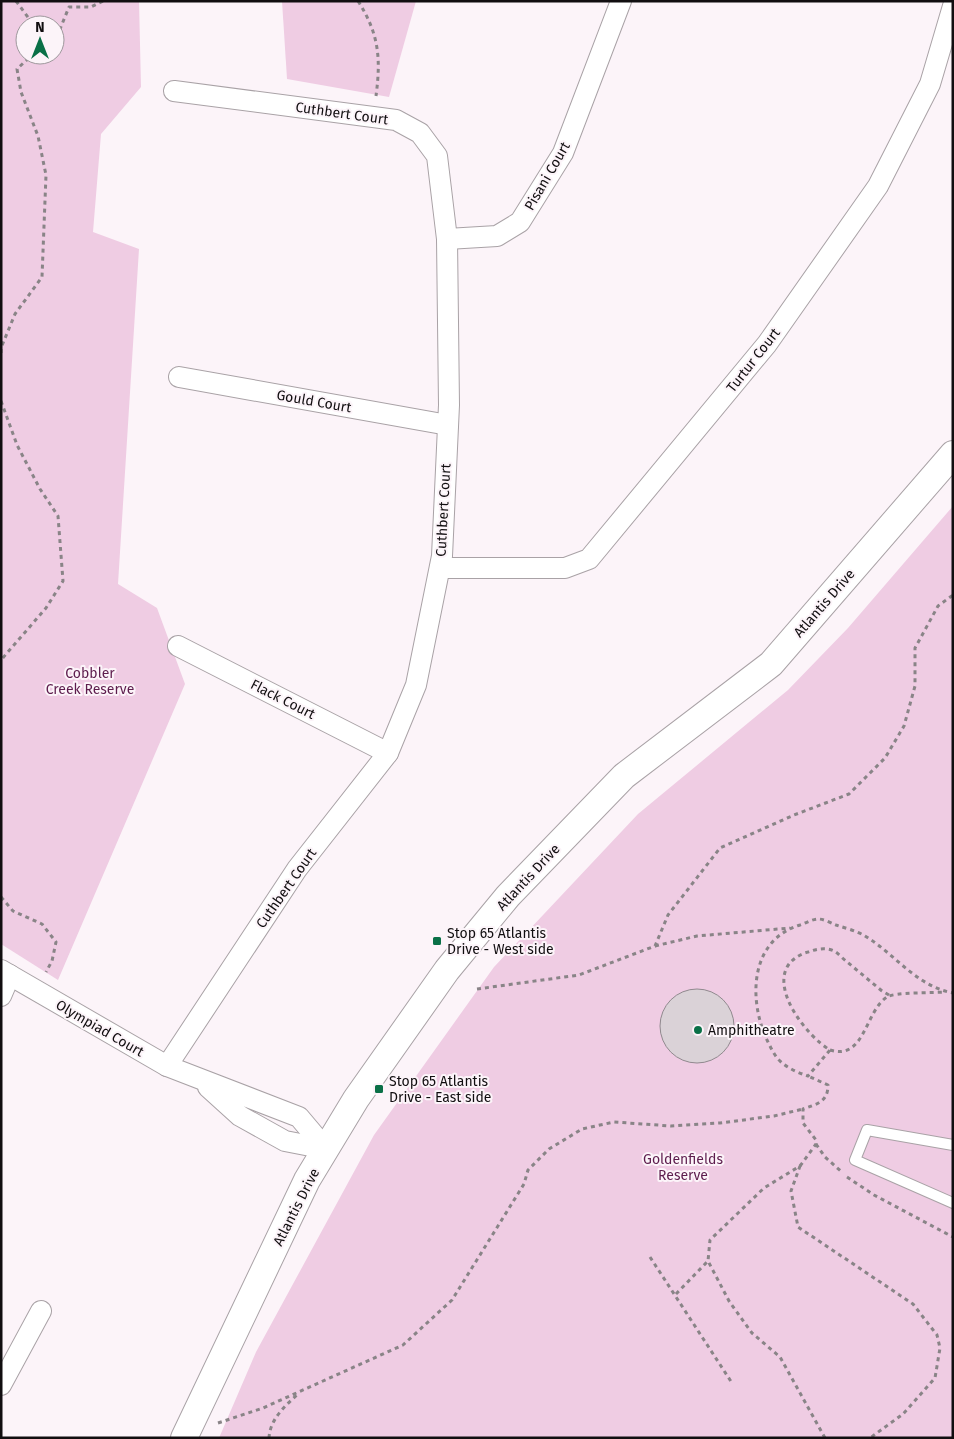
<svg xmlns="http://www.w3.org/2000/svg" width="954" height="1439" viewBox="0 0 954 1439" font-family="'Fira Sans',sans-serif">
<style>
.green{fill:#efcce3;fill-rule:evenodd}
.building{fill:#dad2d7;stroke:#90898e}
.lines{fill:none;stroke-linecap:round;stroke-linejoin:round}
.service-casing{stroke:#a9a2a6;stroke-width:12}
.minor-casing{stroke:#a9a2a6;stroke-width:22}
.tertiary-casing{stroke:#a9a2a6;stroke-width:28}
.path{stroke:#898487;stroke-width:3;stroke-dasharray:4 4;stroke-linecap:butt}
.service{stroke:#fff;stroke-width:10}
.minor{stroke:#fff;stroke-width:20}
.tertiary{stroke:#fff;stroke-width:26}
.poi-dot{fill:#0a7047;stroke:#fcf4f9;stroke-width:2}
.labels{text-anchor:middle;stroke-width:4;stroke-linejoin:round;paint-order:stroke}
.street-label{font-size:14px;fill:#110e10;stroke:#fcf4f9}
.park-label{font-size:14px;fill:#5d1c4d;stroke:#fcf4f9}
.poi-label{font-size:14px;fill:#110e10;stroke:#fcf4f9;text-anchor:start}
</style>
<rect width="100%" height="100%" fill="#fcf4f9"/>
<!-- green -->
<g class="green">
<path d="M1 1H139L141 87 101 134 93 232 139 249 118 584 157 608 185 684 58 980 1 944ZM25 25H55V55H25Z"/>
<path d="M282 1H416L389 97 287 79Z"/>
<path d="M953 506V1438H219L256 1352 374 1135 494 967 638 814 788 690 848 628Z"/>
</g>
<!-- building -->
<circle class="building" cx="697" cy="1026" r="37"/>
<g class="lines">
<!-- service casing -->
<g class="service-casing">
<path id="service" d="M953 1145 867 1130 855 1160 953 1203"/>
</g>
<!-- minor casing -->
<g class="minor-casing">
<g id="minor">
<path d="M447 239 497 236 520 222 563 153 621 1"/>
<path d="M179 377 448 425"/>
<path d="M440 568H565L589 559 767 344 878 186 930 84 953 6"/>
<path d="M178 646 388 753"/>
<path d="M1 970 167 1066 299 1117 326 1149"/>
<path d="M1 996 10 975"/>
<path d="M167 1066 297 869 388 753 416 685 442 556 449 405 447 239 437 156 420 133 396 120 174 91"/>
<path d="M208 1087 240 1116 285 1141 326 1149"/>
<path d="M1 1385 41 1311"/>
</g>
</g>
<!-- tertiary casing -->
<g class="tertiary-casing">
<path id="tertiary" d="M184 1438 307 1180 356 1099 447 970 508 896 624 776 771 664 953 454"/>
</g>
<!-- path -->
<g class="path">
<path d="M16 1 30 20 41 25"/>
<path d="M358 1C379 34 381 58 376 96"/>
<path d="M55 36 58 34 69 7H91L103 1"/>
<path d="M1 353V348L15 314 42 277 46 175 38 136 21 92 17 69 32 55"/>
<path d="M1 401 17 445 40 489 58 516 63 581 46 608 1 660"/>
<path d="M1 897 13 911 42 924 56 942 52 961 46 972"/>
<path d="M655 946 697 936 790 928"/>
<path d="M477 989 579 975 655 946 668 915 720 848 794 815 849 794 885 758 904 726 915 686V648L938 606 953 595"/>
<path d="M889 995 882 991C870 981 858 971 846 961 842 958 838 953 834 951 826 947 816 949 808 952 800 954 793 959 789 964 770 990 808 1037 830 1050L808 1076C799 1073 789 1069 781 1062 775 1057 771 1048 767 1040 748 999 750 940 800 925 806 923 813 919 818 919 824 919 831 923 836 925 845 928 857 931 865 936 895 954 916 986 953 993"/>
<path d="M830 1050C865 1061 865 1011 887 997 894 992 934 993 945 992"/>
<path d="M816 1144 825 1157 843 1173"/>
<path d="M800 1166 816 1144V1140L803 1123V1109C817 1104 828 1102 828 1085L808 1076"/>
<path d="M847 1177 874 1195 953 1237"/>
<path d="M650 1257 732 1383"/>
<path d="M676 1294 708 1261"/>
<path d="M218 1423 263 1408 403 1345 452 1300 524 1184 528 1170 549 1149 582 1129 614 1122 671 1126 720 1123 774 1116 803 1109"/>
<path d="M269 1438C270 1419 285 1406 298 1394"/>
<path d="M825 1438 780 1357 752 1333 729 1301 708 1261 710 1240 764 1188 800 1166 791 1191 798 1227 913 1304 937 1335 940 1348 935 1378 903 1414 870 1438"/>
</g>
<!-- service -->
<use href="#service" class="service"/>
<!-- minor -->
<use href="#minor" class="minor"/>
<!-- tertiary -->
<use href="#tertiary" class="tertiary"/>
</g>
<!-- markers -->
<g class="poi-dot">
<rect x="432" y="936" width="10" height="10" rx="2.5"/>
<circle cx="698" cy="1030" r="5"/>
<rect x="374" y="1084" width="10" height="10" rx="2.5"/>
</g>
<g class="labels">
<!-- street labels -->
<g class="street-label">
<text transform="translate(342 113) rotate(8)" y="5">Cuthbert Court</text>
<text transform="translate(547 176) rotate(-60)" y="5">Pisani Court</text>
<text transform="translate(753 360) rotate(-52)" y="5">Turtur Court</text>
<text transform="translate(314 401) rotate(10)" y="5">Gould Court</text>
<text transform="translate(443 510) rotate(-87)" y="5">Cuthbert Court</text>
<text transform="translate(824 603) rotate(-49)" y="5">Atlantis Drive</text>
<text transform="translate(283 699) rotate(27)" y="5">Flack Court</text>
<text transform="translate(528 877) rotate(-47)" y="5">Atlantis Drive</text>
<text transform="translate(286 888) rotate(-55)" y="5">Cuthbert Court</text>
<text transform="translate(100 1028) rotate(30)" y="5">Olympiad Court</text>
<text transform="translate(296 1207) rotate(-63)" y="5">Atlantis Drive</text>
</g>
<!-- park labels -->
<g class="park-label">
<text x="90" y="678">Cobbler<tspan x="90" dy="16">Creek Reserve</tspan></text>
<text x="683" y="1164">Goldenfields<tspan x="683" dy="16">Reserve</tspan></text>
</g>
<!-- poi labels -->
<g class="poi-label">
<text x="447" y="938">Stop 65 Atlantis<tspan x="447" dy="16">Drive - West side</tspan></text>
<text x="708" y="1035">Amphitheatre</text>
<text x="389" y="1086">Stop 65 Atlantis<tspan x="389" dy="16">Drive - East side</tspan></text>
</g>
</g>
<!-- border -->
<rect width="954" height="1439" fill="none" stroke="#110e10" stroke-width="5"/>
<!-- north arrow -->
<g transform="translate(40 40)"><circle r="24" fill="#fcf4f9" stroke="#9e989c"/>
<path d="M0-4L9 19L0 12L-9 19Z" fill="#0a7047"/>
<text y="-8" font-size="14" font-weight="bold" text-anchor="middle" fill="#110e10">N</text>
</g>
</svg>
